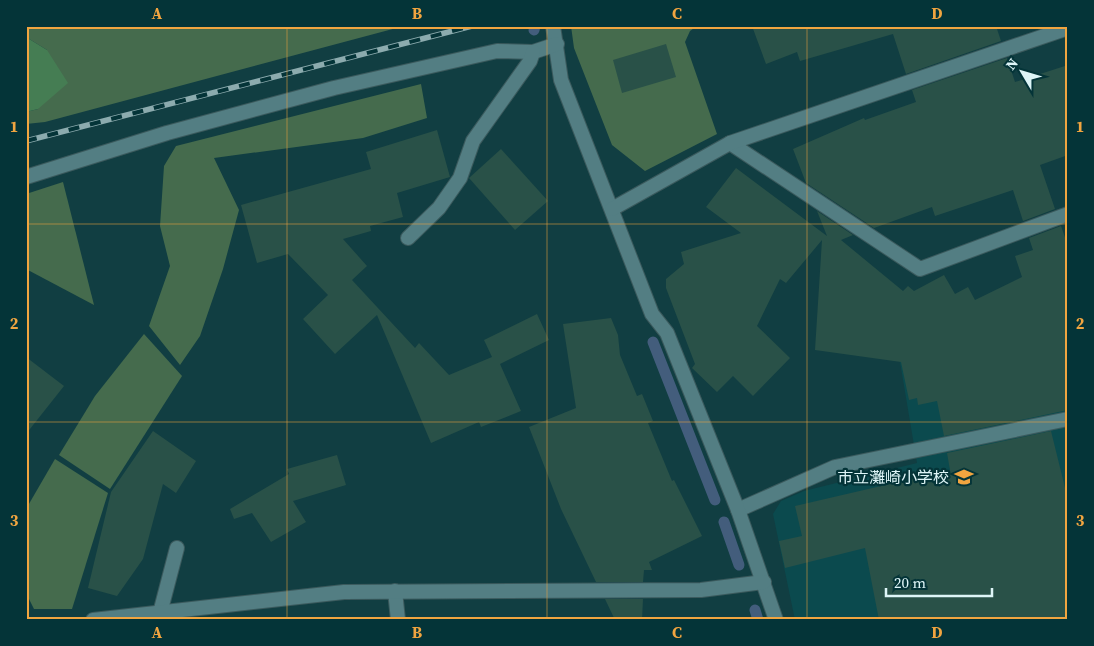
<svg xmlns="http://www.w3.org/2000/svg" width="1094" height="646" viewBox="0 0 1094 646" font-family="'Source Serif 4','Noto Sans JP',serif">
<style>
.built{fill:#0b4a4e}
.green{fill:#456b4d}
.forest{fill:#457d53}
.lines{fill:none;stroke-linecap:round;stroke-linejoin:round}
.stream{stroke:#435d7c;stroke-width:11}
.building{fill:#295148}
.service-casing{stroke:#3b5a5d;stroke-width:16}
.minor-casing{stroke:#3b5a5d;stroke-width:16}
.service{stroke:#537e83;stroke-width:14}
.minor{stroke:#537e83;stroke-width:14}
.rail-casing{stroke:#8cabae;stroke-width:5.5}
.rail{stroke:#043438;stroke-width:4;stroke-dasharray:11;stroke-linecap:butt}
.grid{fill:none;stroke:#f1a540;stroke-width:1;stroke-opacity:0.55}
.labels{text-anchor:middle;stroke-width:4.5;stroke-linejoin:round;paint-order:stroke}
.poi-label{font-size:16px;fill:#def5f7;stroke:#043438;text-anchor:end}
.neatline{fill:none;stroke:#f1a540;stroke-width:2}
.grid-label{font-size:16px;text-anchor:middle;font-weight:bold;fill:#f1a540}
</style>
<rect width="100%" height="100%" fill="#113e42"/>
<!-- built -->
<path class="built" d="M1068 347V620H795L773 514 781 501 804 491 917 463 900 362 967 364Z"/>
<!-- green -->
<g class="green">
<path d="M26 26H404L45 122 26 124V112L38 109 47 50 26 37Z"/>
<path d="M571 26H697L690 31 685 42 717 134 645 171 612 145 574 48Z"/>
<path d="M421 84 427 118 363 138 214 158 239 210 223 269 200 336 180 365 149 326 170 266 160 226 164 166 176 146Z"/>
<path d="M63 182 94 305 26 269V194Z"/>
<path d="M144 334 182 376 110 489 59 455 95 396Z"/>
<path d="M55 459 108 493 72 609H34L26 593V509Z"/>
</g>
<!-- forest -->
<path class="forest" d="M26 37 47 50 68 83 38 109 26 112Z"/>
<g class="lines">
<!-- stream -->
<g class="stream">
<path d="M534 30 535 26"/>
<path d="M653 342 715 500"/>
<path d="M724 522 739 565"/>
<path d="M755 610 758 620"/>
</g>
</g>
<!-- building -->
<g class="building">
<path d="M752 26H996L1001 41 906 74 893 34 800 61 797 52 766 64Z"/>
<path d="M666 44 676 77 622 93 613 60Z"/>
<path d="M1007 58 1015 82 1068 65V155L1040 165 1055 209 1023 221 1013 190 935 216 932 207 874 228 806 183 793 149 864 118 865 120 916 102 912 90Z"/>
<path d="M437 130 450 177 397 193 403 217 370 226 371 231 343 239 367 266 352 280 415 348 419 343 449 375 492 357 484 340 537 314 549 340 500 364 521 411 481 427 479 422 431 443 377 315 335 354 303 319 328 295 288 254 257 263 241 205 371 169 366 152Z"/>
<path d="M501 149 548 201 515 230 469 178Z"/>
<path d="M736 168 827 236 817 211 853 235 841 240 903 291 908 286 914 291 944 275 955 294 968 287 975 300 1022 277 1015 256 1033 250 1029 238 1061 226 1068 246V410L944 436 937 401 918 405 917 398 909 400 901 362 815 350 822 240 786 283 780 279 757 326 790 358 753 396 733 376 717 392 692 368 695 364 666 288V279L684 264 681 252 741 233 706 207Z"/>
<path d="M611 318 618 335 620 355 637 396 642 394 653 421 648 423 672 481 674 480 702 536 649 562 652 570H644L643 582H596L561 509 529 427 576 408 563 324Z"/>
<path d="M26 357 64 386 26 434Z"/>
<path d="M153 431 196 461 176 493 163 484 143 559 117 596 88 588 111 492Z"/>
<path d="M1051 431 1068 500V620H879L865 548 785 568 779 541 802 536 795 506 950 470 947 453Z"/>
<path d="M337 455 346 485 293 501 306 522 271 542 252 513 234 519 230 509 289 474 287 469Z"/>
<path d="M605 599H643L642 620H615Z"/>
</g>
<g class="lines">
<!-- service casing -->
<g class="service-casing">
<g id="service">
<path d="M738 510 835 467 1068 419"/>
<path d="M160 613 177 548"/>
</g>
</g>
<!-- minor casing -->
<g class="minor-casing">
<g id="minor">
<path d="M553 26 561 80 652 314 667 333 738 510 776 620"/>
<path d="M730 143 920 269 1068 214"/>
<path d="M26 177 167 133 334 88 497 51 533 52 557 44"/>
<path d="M612 209 730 143 1068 28"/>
<path d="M408 238 439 208 460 178 473 141 530 61 533 52"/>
<path d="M395 591 398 620"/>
<path d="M93 620 344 592 701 590 764 582"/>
</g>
</g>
<!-- service -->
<use href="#service" class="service"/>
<!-- minor -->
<use href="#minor" class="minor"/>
<!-- rail casing -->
<g class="rail-casing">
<path id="rail" d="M26 141 472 26"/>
</g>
<!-- rail -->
<use href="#rail" class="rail"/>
</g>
<!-- grid -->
<path class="grid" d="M287 26V620M547 26V620M807 26V620M26 224H1068M26 422H1068"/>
<!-- icons -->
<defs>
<g id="school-bare" transform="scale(1.5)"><path d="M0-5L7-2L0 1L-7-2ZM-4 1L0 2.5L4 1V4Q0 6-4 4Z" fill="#f1a540" stroke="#043438" stroke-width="2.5" paint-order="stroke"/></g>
</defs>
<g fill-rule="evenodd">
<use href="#school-bare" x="964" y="477"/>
</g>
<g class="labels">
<!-- poi labels -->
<g class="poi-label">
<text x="949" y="483">市立灘崎小学校</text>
</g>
</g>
<!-- border -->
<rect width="1094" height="646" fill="none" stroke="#043438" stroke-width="55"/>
<!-- north arrow -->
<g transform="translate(1022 72) rotate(308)" stroke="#043438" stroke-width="4" paint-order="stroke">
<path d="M0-4L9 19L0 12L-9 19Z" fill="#def5f7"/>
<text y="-8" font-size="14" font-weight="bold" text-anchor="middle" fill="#def5f7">N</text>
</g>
<!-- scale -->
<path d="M886 588v8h106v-8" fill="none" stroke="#def5f7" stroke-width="2.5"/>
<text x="894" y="588" font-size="15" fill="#def5f7" stroke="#043438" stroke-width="4" paint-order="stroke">20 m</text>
<rect x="28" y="28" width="1038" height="590" class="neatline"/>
<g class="grid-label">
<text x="157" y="19">A</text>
<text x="417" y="19">B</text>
<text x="677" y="19">C</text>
<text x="937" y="19">D</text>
<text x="14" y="132">1</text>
<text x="1080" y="132">1</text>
<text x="14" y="329">2</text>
<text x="1080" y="329">2</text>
<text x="14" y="526">3</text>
<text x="1080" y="526">3</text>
<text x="157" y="638">A</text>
<text x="417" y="638">B</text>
<text x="677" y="638">C</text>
<text x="937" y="638">D</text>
</g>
</svg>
